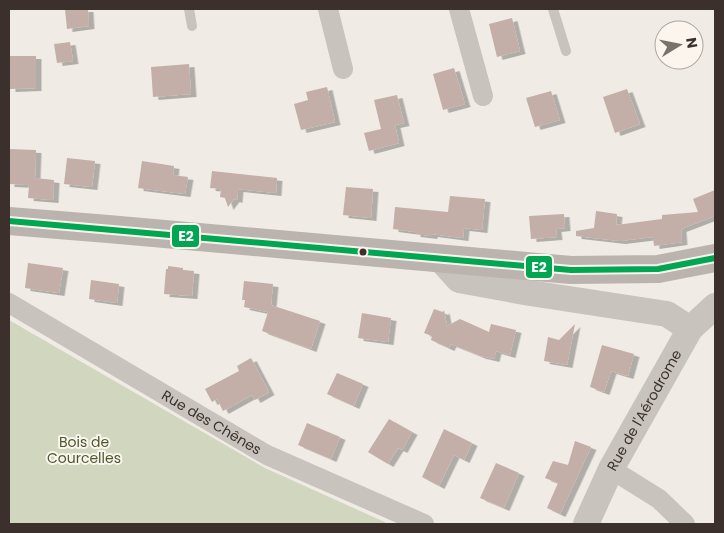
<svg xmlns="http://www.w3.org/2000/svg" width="724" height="533" viewBox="0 0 724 533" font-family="Poppins,sans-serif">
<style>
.green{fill:#d1d6bf}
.building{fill:#c3afa7;filter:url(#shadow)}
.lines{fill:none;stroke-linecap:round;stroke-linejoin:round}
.service{stroke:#c9c3be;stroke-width:10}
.minor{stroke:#c9c3be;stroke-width:20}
.tertiary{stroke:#c9c3be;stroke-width:26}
.secondary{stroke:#bab3ae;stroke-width:28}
.bus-1-casing{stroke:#fbf5ee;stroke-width:10}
.bus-1{stroke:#00a651;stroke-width:6}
.bus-dot{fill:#3b302b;stroke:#fbf5ee;stroke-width:2}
.labels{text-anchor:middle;stroke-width:4;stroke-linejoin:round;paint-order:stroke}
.street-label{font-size:14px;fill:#3b302b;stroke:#fbf5ee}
.park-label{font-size:14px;fill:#4a5a2e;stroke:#fbf5ee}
.line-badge{stroke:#fbf5ee;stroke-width:2}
.badge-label{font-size:14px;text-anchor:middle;font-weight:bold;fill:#fff}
</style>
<defs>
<filter id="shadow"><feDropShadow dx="5.5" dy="3" stdDeviation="0" flood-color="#0004"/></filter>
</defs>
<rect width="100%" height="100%" fill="#f0ebe5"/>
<!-- green -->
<path class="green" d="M9 320 265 468 389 524H9Z"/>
<!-- building -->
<g class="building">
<path d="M65 9H88L89 26 67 29Z"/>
<path d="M512 18 520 51 497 57 489 24Z"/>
<path d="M70 42 73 61 57 63 54 44Z"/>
<path d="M9 56H36V88L10 89Z"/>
<path d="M189 64 191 94 153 97 151 67Z"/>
<path d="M454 68 465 104 443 110 433 74Z"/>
<path d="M327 87 335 122 301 130 294 104 308 100 306 92Z"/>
<path d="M627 89 640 124 615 133 603 97Z"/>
<path d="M551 91 560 120 535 127 526 98Z"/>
<path d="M397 95 404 123 395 125 399 143 369 151 364 133 381 129 374 100Z"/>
<path d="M9 149 36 150 35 178 54 180 53 200 28 198 29 185 9 184Z"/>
<path d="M67 158 95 161 92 187 64 184Z"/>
<path d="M142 161 174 166 173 175 188 177 185 194 138 188Z"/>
<path d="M212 171 277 178 276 193 238 189 237 200 234 199 228 207 225 198 220 197 221 189 210 188Z"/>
<path d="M346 187 373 189 371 218 343 215Z"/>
<path d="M715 190V216L681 229 682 242 654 246 653 237 620 241 576 236V231L594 228 596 211 617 214 616 225 662 219V215L698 212 693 199Z"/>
<path d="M450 196 485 199 482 230 464 228 463 238 432 234V236L415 234V232L393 229 395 207 448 212Z"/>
<path d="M564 214 565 228 556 229 557 237 531 239 529 216Z"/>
<path d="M28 263 63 268 59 293 25 288Z"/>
<path d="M168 266 183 268V270L194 271 192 296 164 294 166 269H168Z"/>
<path d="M91 280 119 284 117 303 89 299Z"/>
<path d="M244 281 273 284 271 305 320 321 311 349 262 331 268 312 244 307 245 300H242Z"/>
<path d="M434 309 443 312 444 310 447 326 460 319 489 332 491 324 516 330 510 355 496 351 494 359 481 356 451 344 449 348 431 340 432 336 424 333Z"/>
<path d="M362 313 391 318 388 342 358 338Z"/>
<path d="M575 324 567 365 544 361 548 337 559 340Z"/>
<path d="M602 345 634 354 628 376 611 371 604 392 590 387Z"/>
<path d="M251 358 269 392 255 400 252 395 223 411 217 399 212 402 205 389 239 371 237 366Z"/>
<path d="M337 373 363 384 354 406 327 394Z"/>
<path d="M389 419 412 432 402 450 398 448 388 464 368 452Z"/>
<path d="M307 423 340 437 331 459 298 445Z"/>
<path d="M444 429 472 443 464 460 454 455 439 486 422 477Z"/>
<path d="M575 441 591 447 560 514 547 508 558 483 545 478 553 461 568 465Z"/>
<path d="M496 463 519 473 504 508 480 498Z"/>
</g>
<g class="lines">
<!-- service -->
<g class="service">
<path d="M189 9 192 26"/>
<path d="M553 9 566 51"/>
</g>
<!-- minor -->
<g class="minor">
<path d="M328 9 343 69"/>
<path d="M459 9 483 96"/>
<path id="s1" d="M9 303 267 455 424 524"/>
<path d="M611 469 659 499 685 524"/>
</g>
<!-- tertiary -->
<g class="tertiary">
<path d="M440 259 459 280 530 293 667 314 690 329"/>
<path id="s2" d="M586 524 611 469 690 329 715 306"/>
</g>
<!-- secondary -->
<path class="secondary" d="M9 221 108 229 571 270 658 269 715 258"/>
<!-- bus-1 casing -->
<g class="bus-1-casing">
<path id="bus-1" d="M9 221 571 270 658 269 715 258"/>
</g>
<!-- bus-1 -->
<use href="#bus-1" class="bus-1"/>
</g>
<!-- markers -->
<circle class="bus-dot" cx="363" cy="252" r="4.5"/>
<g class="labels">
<!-- street labels -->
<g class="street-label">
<text dy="5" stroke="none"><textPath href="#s2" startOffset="128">Rue de l'Aérodrome</textPath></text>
<text dy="5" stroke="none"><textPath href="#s1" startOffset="235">Rue des Chênes</textPath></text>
</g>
<!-- park labels -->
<g class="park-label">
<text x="84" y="447">Bois de<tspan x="84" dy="16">Courcelles</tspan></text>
</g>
</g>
<g class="line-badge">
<rect x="171" y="224" width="29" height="24" rx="5" fill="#00a651"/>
<rect x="525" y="255" width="28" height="24" rx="5" fill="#00a651"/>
</g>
<g class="badge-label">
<text x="186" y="241">E2</text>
<text x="539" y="272">E2</text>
</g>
<!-- border -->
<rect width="724" height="533" fill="none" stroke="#3b302b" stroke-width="20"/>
<!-- north arrow -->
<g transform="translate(679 45) rotate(80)"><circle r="24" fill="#fbf5ee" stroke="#aea6a0"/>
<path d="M0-4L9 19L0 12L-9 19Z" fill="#7a716c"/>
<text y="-8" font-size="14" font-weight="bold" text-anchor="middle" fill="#3b302b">N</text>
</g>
</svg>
